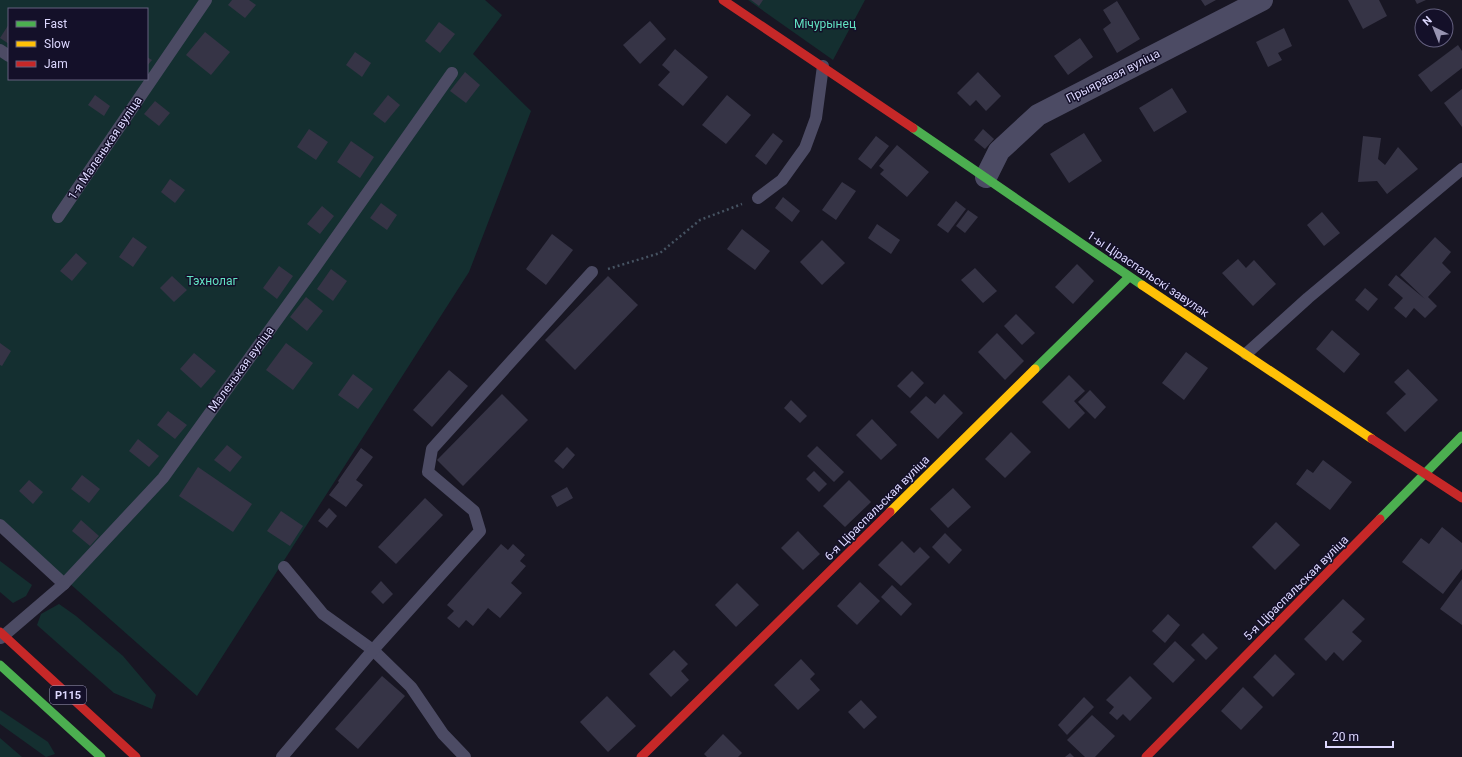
<svg xmlns="http://www.w3.org/2000/svg" width="1462" height="757" viewBox="0 0 1462 757" font-family="Roboto,sans-serif">
<style>
.green{fill:#142f30;fill-rule:evenodd}
.building{fill:#363446}
.lines{fill:none;stroke-linecap:round;stroke-linejoin:round}
.path{stroke:#465362;stroke-width:2.5;stroke-dasharray:2 3;stroke-linecap:butt}
.lane{stroke:#4c4b64;stroke-width:12}
.street{stroke:#4c4b64;stroke-width:22}
.fast{stroke:#4caf50;stroke-width:9}
.slow{stroke:#ffc107;stroke-width:9}
.jam{stroke:#c62828;stroke-width:9}
.labels{text-anchor:middle;stroke-width:3;stroke-linejoin:round;paint-order:stroke}
.shield{fill:#141029;stroke:#a19cbf;stroke-width:1}
.shield-label{font-size:11px;font-weight:bold;fill:#ddd8ff}
.park-label{font-size:12px;fill:#61e2c2;stroke:#141029}
.street-label{font-size:12px;fill:#ddd8ff;stroke:#141029}
</style>
<rect width="100%" height="100%" fill="#181623"/>
<!-- green -->
<g class="green">
<path d="M0 0H485L502 15 473 54 531 111 469 272 197 696 0 522ZM9 9H147V79H9Z"/>
<path d="M748 0H865L833 60Z"/>
<path d="M0 561 32 585 26 596 13 603 0 592Z"/>
<path d="M59 604 76 616 123 656 156 695 152 709 114 693 37 625 41 614Z"/>
<path d="M0 710 48 742 55 754 46 757 0 724Z"/>
<path d="M0 738 22 757H0Z"/>
</g>
<!-- building -->
<g class="building">
<path d="M232 0H249L256 5 245 18 228 5Z"/>
<path d="M751 0H763L759 6Z"/>
<path d="M1201 0H1216L1205 6Z"/>
<path d="M1348 0H1379L1387 16 1363 29Z"/>
<path d="M1415 0H1426L1417 4Z"/>
<path d="M1117 1 1140 39 1117 53 1103 29 1111 23 1103 10Z"/>
<path d="M650 21 666 39 640 64 623 45Z"/>
<path d="M439 22 455 34 440 53 425 41Z"/>
<path d="M9 24V44L0 38Z"/>
<path d="M1284 28 1292 46 1278 53 1282 60 1268 67 1256 42Z"/>
<path d="M205 32 230 52 211 75 186 55Z"/>
<path d="M1080 38 1093 57 1068 75 1054 56Z"/>
<path d="M1458 45 1462 51V68L1431 92 1418 75Z"/>
<path d="M675 49 708 77 683 106 658 85 670 72 662 65Z"/>
<path d="M355 52 371 63 362 77 346 65Z"/>
<path d="M147 57 152 60 147 66Z"/>
<path d="M465 72 480 85 466 103 450 91Z"/>
<path d="M978 72 1001 96 986 111 976 100 970 106 957 93Z"/>
<path d="M1172 88 1187 112 1154 132 1139 108Z"/>
<path d="M1462 89V127L1444 103Z"/>
<path d="M95 95 110 106 104 116 88 105Z"/>
<path d="M388 95 400 105 385 123 373 114Z"/>
<path d="M727 95 751 115 726 144 702 125Z"/>
<path d="M155 101 170 113 159 126 144 114Z"/>
<path d="M309 129 328 142 316 160 297 147Z"/>
<path d="M983 129 994 139 985 149 974 140Z"/>
<path d="M773 133 783 141 766 165 755 156Z"/>
<path d="M1084 133 1102 161 1069 183 1050 154Z"/>
<path d="M876 136 889 146 871 169 858 159Z"/>
<path d="M1363 136 1381 138 1378 159 1385 165 1398 147 1418 169 1387 194 1377 181 1358 182Z"/>
<path d="M351 141 374 157 360 178 337 162Z"/>
<path d="M897 145 929 172 907 197 880 174 884 170 879 166Z"/>
<path d="M170 179 185 190 175 203 161 192Z"/>
<path d="M842 182 856 191 836 220 822 210Z"/>
<path d="M783 197 800 211 792 222 775 208Z"/>
<path d="M956 201 966 209 948 233 937 225Z"/>
<path d="M381 203 397 215 387 230 370 218Z"/>
<path d="M322 206 334 216 320 234 307 224Z"/>
<path d="M968 210 978 217 965 233 956 226Z"/>
<path d="M1322 212 1340 233 1324 246 1307 225Z"/>
<path d="M877 224 900 240 891 254 868 238Z"/>
<path d="M742 229 770 251 755 270 727 249Z"/>
<path d="M552 234 573 250 546 285 526 269Z"/>
<path d="M133 237 147 247 133 267 119 257Z"/>
<path d="M1435 237 1451 252 1442 263 1451 272 1428 297 1437 306 1425 318 1414 308 1406 318 1394 308 1403 298 1388 285 1396 275 1425 299 1400 275Z"/>
<path d="M822 240 845 263 822 285 800 262Z"/>
<path d="M76 253 87 263 72 281 60 271Z"/>
<path d="M1238 259 1246 268 1254 260 1276 284 1253 306 1222 273Z"/>
<path d="M1077 264 1094 281 1073 304 1055 287Z"/>
<path d="M279 266 293 276 277 299 263 288Z"/>
<path d="M975 268 997 291 983 303 961 280Z"/>
<path d="M331 269 347 281 333 301 317 289Z"/>
<path d="M172 276 187 290 174 302 160 288Z"/>
<path d="M608 276 638 305 575 370 545 340Z"/>
<path d="M1365 288 1378 299 1368 311 1355 300Z"/>
<path d="M306 297 323 311 307 331 290 317Z"/>
<path d="M1016 314 1035 333 1022 345 1004 326Z"/>
<path d="M1332 330 1360 354 1344 373 1316 349Z"/>
<path d="M997 333 1024 361 1005 380 978 352Z"/>
<path d="M0 343 11 351 2 366 0 365Z"/>
<path d="M286 343 313 363 293 390 266 370Z"/>
<path d="M1186 352 1208 368 1184 400 1162 383Z"/>
<path d="M194 353 216 371 201 388 180 369Z"/>
<path d="M1408 369 1438 400 1405 432 1386 413 1406 394 1394 382Z"/>
<path d="M449 370 468 386 432 427 413 410Z"/>
<path d="M912 371 924 383 910 398 897 386Z"/>
<path d="M353 374 373 389 358 409 338 395Z"/>
<path d="M1069 375 1085 391 1074 401 1085 413 1069 429 1042 402Z"/>
<path d="M1090 390 1106 407 1095 419 1078 402Z"/>
<path d="M502 394 528 420 463 486 437 460Z"/>
<path d="M944 394 963 413 938 439 910 412 926 396 935 404Z"/>
<path d="M791 400 807 416 800 423 784 408Z"/>
<path d="M168 411 187 425 175 439 157 425Z"/>
<path d="M872 419 897 445 881 460 856 435Z"/>
<path d="M1011 432 1031 452 1005 478 985 459Z"/>
<path d="M138 439 159 456 149 467 129 451Z"/>
<path d="M227 445 242 457 230 472 214 460Z"/>
<path d="M817 446 844 472 834 482 807 456Z"/>
<path d="M567 447 575 455 563 469 554 461Z"/>
<path d="M361 448 373 457 356 480 363 485 346 507 329 495 339 482 338 481Z"/>
<path d="M1323 460 1352 482 1330 510 1296 484 1307 469 1313 473Z"/>
<path d="M198 467 252 504 233 532 179 496Z"/>
<path d="M814 471 827 484 819 492 806 479Z"/>
<path d="M82 475 100 489 89 503 71 489Z"/>
<path d="M29 480 43 492 33 504 19 491Z"/>
<path d="M849 480 871 502 845 527 823 506Z"/>
<path d="M567 487 573 498 557 507 551 496Z"/>
<path d="M953 488 971 507 948 528 930 509Z"/>
<path d="M425 498 443 515 396 564 378 547Z"/>
<path d="M329 508 337 516 327 528 318 521Z"/>
<path d="M281 511 303 526 290 546 267 531Z"/>
<path d="M81 520 99 536 90 546 72 531Z"/>
<path d="M1276 522 1300 545 1275 570 1252 547Z"/>
<path d="M1442 527 1462 543V569L1443 594 1402 562 1421 538 1429 544Z"/>
<path d="M798 531 820 554 803 570 781 548Z"/>
<path d="M945 533 962 550 949 564 932 547Z"/>
<path d="M902 541 914 553 920 547 930 557 901 586 878 565Z"/>
<path d="M501 544 508 550 513 544 525 555 520 561 526 566 511 583 522 593 500 618 488 608 473 626 466 620 459 628 447 618 454 611 447 605Z"/>
<path d="M1462 579V625L1440 609Z"/>
<path d="M381 581 393 594 383 604 371 592Z"/>
<path d="M860 582 880 601 857 625 837 606Z"/>
<path d="M737 583 759 605 736 627 715 605Z"/>
<path d="M892 585 912 604 901 616 881 597Z"/>
<path d="M1343 599 1365 619 1352 632 1362 641 1343 661 1334 652 1326 661 1304 639Z"/>
<path d="M1168 614 1180 625 1165 643 1152 631Z"/>
<path d="M1203 633 1218 648 1206 660 1191 645Z"/>
<path d="M1175 641 1195 660 1173 683 1153 664Z"/>
<path d="M674 650 688 664 681 671 689 680 671 697 649 674Z"/>
<path d="M1275 654 1295 674 1273 697 1253 677Z"/>
<path d="M801 659 815 674 810 679 820 690 798 710 774 685Z"/>
<path d="M382 676 405 696 358 749 335 729Z"/>
<path d="M1130 676 1152 698 1130 721 1123 714 1117 720 1109 713 1114 707 1106 700Z"/>
<path d="M1243 687 1263 707 1241 730 1221 711Z"/>
<path d="M607 696 636 726 608 752 580 722Z"/>
<path d="M1084 697 1094 707 1067 735 1058 725Z"/>
<path d="M861 700 877 717 864 729 848 712Z"/>
<path d="M1092 715 1115 736 1095 757H1085L1067 740Z"/>
<path d="M723 734 742 753 738 757H707L704 754Z"/>
<path d="M1070 753 1074 757H1065Z"/>
</g>
<g class="lines">
<!-- path -->
<path class="path" d="M608 269 660 253 700 220 742 204"/>
<!-- lane -->
<g class="lane">
<path d="M0 50 9 56"/>
<path d="M758 198 782 180 805 148 816 118 823 66"/>
<path d="M58 217 206 0"/>
<path d="M1246 354 1308 298 1462 169"/>
<path d="M0 525 64 584"/>
<path d="M284 567 323 614 373 650 411 687 443 734 465 757"/>
<path d="M1 638 64 584 163 478 313 270 452 73"/>
<path d="M282 757 373 650 480 531 474 511 428 472 432 449 592 272"/>
</g>
<!-- street -->
<path class="street" d="M986 177 999 151 1038 115 1262 0"/>
<!-- fast -->
<g class="fast">
<path d="M913 128 1142 285"/>
<path d="M1035 369 1129 277"/>
<path d="M1380 519 1462 436"/>
<path d="M0 665 101 757"/>
</g>
<!-- slow -->
<g class="slow">
<path d="M1142 285 1372 439"/>
<path d="M890 512 1035 369"/>
</g>
<!-- jam -->
<g class="jam">
<path d="M723 0 913 128"/>
<path d="M1372 439 1462 498"/>
<path d="M0 632 136 757"/>
<path d="M641 757 890 512"/>
<path d="M1146 757 1380 519"/>
</g>
</g>
<g class="labels">
<!-- shield labels -->
<rect class="shield" x="50" y="686" width="36" height="18" rx="3"/>
<g class="shield-label">
<text x="68" y="699">Р115</text>
</g>
<!-- park labels -->
<g class="park-label">
<text x="825" y="28">Мічурынец</text>
<text x="212" y="285">Тэхнолаг</text>
</g>
<!-- street labels -->
<g class="street-label">
<text transform="translate(1113 76) rotate(-27)" y="4">Прыяравая вуліца</text>
<text transform="translate(105 148) rotate(-56)" y="4">1-я Маленькая вуліца</text>
<text transform="translate(1148 274) rotate(34)" y="4">1-ы Ціраспальскі завулак</text>
<text transform="translate(241 369) rotate(-54)" y="4">Маленькая вуліца</text>
<text transform="translate(877 508) rotate(-45)" y="4">6-я Ціраспальская вуліца</text>
<text transform="translate(1296 588) rotate(-45)" y="4">5-я Ціраспальская вуліца</text>
</g>
</g>
<!-- legend -->
<rect x="8" y="8" width="140" height="72" fill="#141029" stroke="#64607f"/>
<rect x="16" y="21" width="20" height="6" fill="#4caf50" stroke="#64607f"/>
<text x="44" y="28" font-size="12" fill="#ddd8ff">Fast</text>
<rect x="16" y="41" width="20" height="6" fill="#ffc107" stroke="#64607f"/>
<text x="44" y="48" font-size="12" fill="#ddd8ff">Slow</text>
<rect x="16" y="61" width="20" height="6" fill="#c62828" stroke="#64607f"/>
<text x="44" y="68" font-size="12" fill="#ddd8ff">Jam</text>
<!-- north arrow -->
<g transform="translate(1434 28) rotate(317)"><circle r="19" fill="#141029" stroke="#64607f"/>
<path d="M0-3L7 15L0 10L-7 15Z" fill="#9894b2"/>
<text y="-6" font-size="11" font-weight="bold" text-anchor="middle" fill="#ddd8ff">N</text>
</g>
<!-- scale -->
<path d="M1326 741v6h67v-6" fill="none" stroke="#ddd8ff" stroke-width="2"/>
<text x="1332" y="741" font-size="12" fill="#ddd8ff" stroke="#141029" stroke-width="3" paint-order="stroke">20 m</text>
</svg>
